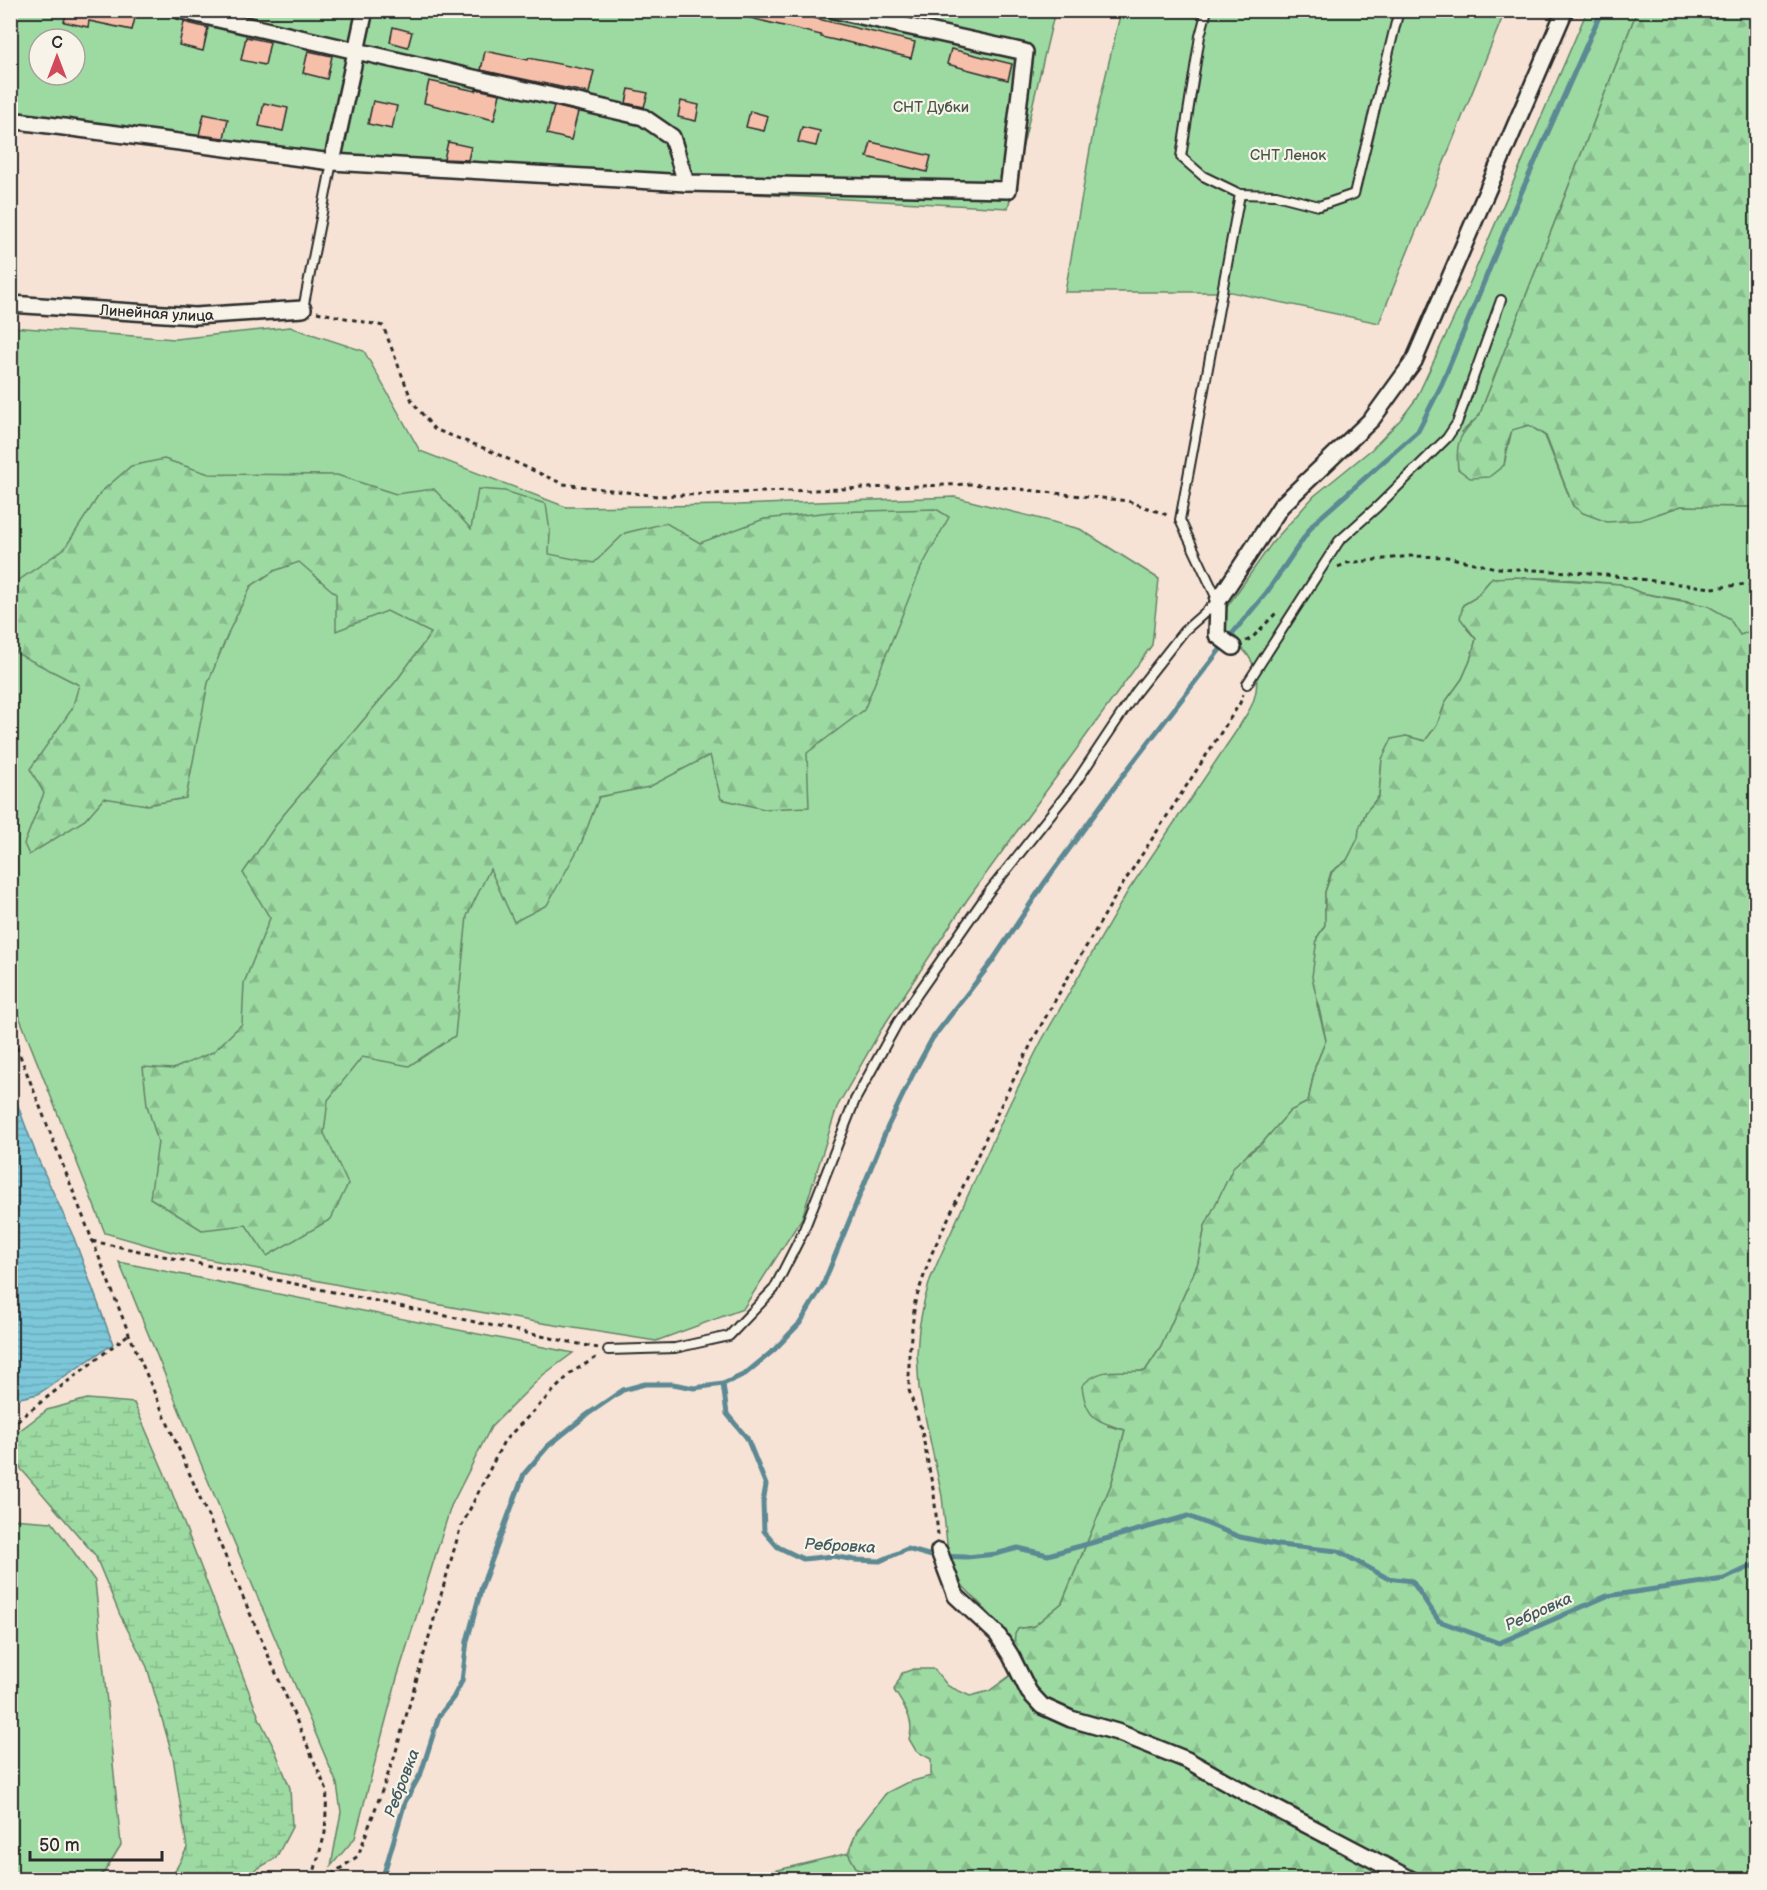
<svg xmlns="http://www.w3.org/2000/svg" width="1767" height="1890" viewBox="0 0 1767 1890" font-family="'Balsamiq Sans',sans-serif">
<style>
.green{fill:#9ddaa2;stroke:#648266;stroke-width:1.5;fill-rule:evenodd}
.forest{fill:url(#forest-firs);stroke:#648266;stroke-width:1.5}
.wetland{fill:url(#wetland-marsh);stroke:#648266;stroke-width:1.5}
.water{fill:url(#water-rules);stroke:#5b8993;stroke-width:1.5}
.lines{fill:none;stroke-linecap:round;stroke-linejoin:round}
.stream{stroke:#5b8993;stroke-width:5}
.building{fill:#f6bfaa;stroke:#2b2b2b;stroke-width:1.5}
.service-casing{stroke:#2b2b2b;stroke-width:12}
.minor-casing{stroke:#2b2b2b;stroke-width:20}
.path{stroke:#2b2b2b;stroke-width:3;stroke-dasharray:4.5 4.5;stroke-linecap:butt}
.service{stroke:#f7f3e8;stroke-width:8}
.minor{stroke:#f7f3e8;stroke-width:15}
.labels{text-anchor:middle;stroke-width:4.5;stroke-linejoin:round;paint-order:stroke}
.park-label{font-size:15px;fill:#485749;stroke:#f7f3e8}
.street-label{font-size:15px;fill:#2b2b2b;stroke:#f7f3e8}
.water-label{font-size:16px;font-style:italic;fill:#435a5f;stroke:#f7f3e8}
</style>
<defs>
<pattern id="forest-firs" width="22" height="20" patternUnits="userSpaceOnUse" patternTransform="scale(1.5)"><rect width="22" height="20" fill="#9ddaa2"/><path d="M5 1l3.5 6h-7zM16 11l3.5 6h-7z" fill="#87bb8c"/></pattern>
<pattern id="wetland-marsh" width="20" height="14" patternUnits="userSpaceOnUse" patternTransform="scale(1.5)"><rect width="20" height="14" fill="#9ddaa2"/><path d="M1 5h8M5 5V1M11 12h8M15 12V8" fill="none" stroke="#87bb8c"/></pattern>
<pattern id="water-rules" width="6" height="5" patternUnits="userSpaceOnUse" patternTransform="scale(1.5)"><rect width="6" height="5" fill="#7bc7d9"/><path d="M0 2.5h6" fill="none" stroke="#6aabba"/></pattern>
</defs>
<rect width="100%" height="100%" fill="#f7e3d5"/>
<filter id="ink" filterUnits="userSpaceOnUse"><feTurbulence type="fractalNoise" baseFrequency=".0167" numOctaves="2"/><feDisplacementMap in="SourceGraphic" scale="12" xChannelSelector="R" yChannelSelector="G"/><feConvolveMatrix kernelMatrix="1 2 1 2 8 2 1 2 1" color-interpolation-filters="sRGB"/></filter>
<g filter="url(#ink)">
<!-- green -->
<g class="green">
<path d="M11 11H1055L1008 208 392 174 332 162 11 120ZM39 39H75V75H39Z"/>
<path d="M1121 11H1505L1379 323 1231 292H1065L1095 121Z"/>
<path d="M1587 11H1637L1479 416 1462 432 1504 465 1512 429 1529 425 1545 436 1573 506 1640 520 1681 506 1756 507V629L1739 636 1729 618 1688 601 1641 593 1620 584 1552 578H1492L1475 598 1463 605 1467 629 1476 639 1470 661 1462 679 1446 701 1437 725 1425 741 1406 736 1382 759 1379 796 1366 812 1359 829V838L1347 860 1331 872 1325 892V925L1317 938V1005L1326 1040 1315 1067 1308 1102 1290 1111 1264 1141 1249 1152 1205 1226 1198 1263 1161 1347 1145 1371 1131 1372 1108 1426 1125 1430 1112 1482 1062 1603 1034 1626 1018 1629 1013 1646 1001 1626 963 1586 952 1568 948 1553 942 1496 919 1388 917 1354 919 1328 924 1302 930 1280 939 1259 1009 1105 1042 1040 1128 891 1239 727C1243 719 1250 711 1253 702 1264 671 1249 649 1223 634L1224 611 1272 543 1314 496 1372 449 1400 420 1416 399 1465 294Z"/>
<path d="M11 327 175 339 290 327 364 351 420 451 566 507 738 505 955 497 1080 529 1159 579 1152 645 967 900 881 1030 837 1107 802 1218 743 1309 656 1341 536 1322 435 1304 172 1252 105 1233 11 996Z"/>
<path d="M119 1262 573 1353 543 1375 491 1427 451 1506 397 1678 355 1838 331 1866 341 1812 337 1784 204 1471Z"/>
<path d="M11 1519 52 1522 95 1581 121 1845 105 1871 97 1879H11Z"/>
<path d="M848 1853 857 1869 877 1875 881 1879 737 1880Z"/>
</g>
<!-- forest -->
<g class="forest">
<path d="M1637 11H1756V507L1681 506 1640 520 1607 522 1583 513 1573 506 1546 436 1529 425 1512 430 1507 445 1504 465 1489 477 1470 478 1458 469C1455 441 1460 434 1479 416Z"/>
<path d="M164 459 209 474 337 475 396 494 434 489 471 529 478 489 505 491 546 504 550 532 549 554 594 563 625 533 666 523 700 543 764 519 831 512 936 509 949 517 921 568 864 710 807 753 809 807 764 809 721 799 710 755 649 787 599 797 581 844 547 905 514 922 490 869 467 916 455 1036 409 1066 362 1057 328 1100 324 1133 348 1184 331 1219 267 1256 246 1225 202 1230 150 1198 158 1142 147 1105 143 1067 173 1069 213 1052 242 1024 244 983 270 918 243 873 280 819 397 680 431 633 387 611 336 631V594L299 562 274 571 251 586 230 629 208 683 186 798 147 805 104 798 85 820 29 855 24 844 44 793 30 769 72 709 79 685 16 653C8 629 10 607 15 583L65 548 101 492 131 466Z"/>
<path d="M1516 577 1620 584 1641 593 1708 606 1729 618 1740 635 1756 629V1879L881 1880 876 1875 857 1869 848 1853 857 1831 886 1793 906 1783 931 1776V1759L916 1751 909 1739C916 1721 903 1705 894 1690L902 1673 914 1669H934L948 1686 970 1696 989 1691 1011 1675 1015 1634 1018 1629 1034 1626 1062 1603 1112 1482 1125 1430C1097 1421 1086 1419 1082 1386 1101 1365 1120 1373 1145 1371L1161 1347 1198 1263 1205 1226 1234 1166 1264 1141 1290 1111 1308 1102 1315 1067 1326 1040 1312 977 1317 938 1325 925V892L1332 872 1347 860 1358 838 1359 829 1366 812 1379 796 1382 759 1392 739 1406 736 1425 741 1437 725 1446 701 1462 679 1470 661 1476 639 1460 618 1463 605 1475 598 1492 578Z"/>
</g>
<!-- wetland -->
<path class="wetland" d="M87 1399 134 1403 164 1472 260 1720 275 1750 290 1788 292 1827 276 1858 240 1879H166L175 1871 187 1848 173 1757 147 1667 120 1615 95 1555 21 1469 11 1437 47 1410Z"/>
<!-- water -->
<path class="water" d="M10 1085 38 1159 74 1238 113 1344 38 1394 11 1400Z"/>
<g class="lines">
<!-- stream -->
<g class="stream">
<path d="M723 1384 727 1414 747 1438 766 1485 763 1502 764 1531 778 1547 803 1559 833 1556 855 1560 880 1561 907 1549 932 1556 967 1557 996 1554 1018 1548 1048 1555 1188 1516 1240 1537 1279 1545 1338 1551 1387 1578 1412 1581 1439 1621 1499 1643 1607 1596 1724 1579 1756 1564"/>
<path d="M382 1880 405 1802 421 1773 439 1716 453 1698 462 1681 467 1641 482 1586 524 1474 548 1446 588 1414 623 1390 645 1384H673L694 1388 723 1384 745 1374 774 1350 800 1323 823 1285 888 1126 913 1074 932 1039 991 963 1045 882 1124 774 1232 634 1267 592 1314 523 1418 431 1442 384 1514 209 1602 10"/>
</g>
</g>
<!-- building -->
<g class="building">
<path d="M67 10H137L132 30 89 21 88 27 64 22Z"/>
<path d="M743 10H780L915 42 911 58 839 40V41L821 37V35L742 16Z"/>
<path d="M184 22 208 28 203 51 179 45Z"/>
<path d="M393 27 412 32 408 47 390 42Z"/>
<path d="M246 37 270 42 265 65 241 60Z"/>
<path d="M951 49 1012 64 1008 80 947 64Z"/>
<path d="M308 51 332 56 327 79 303 73Z"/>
<path d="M485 51 528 60 529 58 594 71 589 93 481 70Z"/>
<path d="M429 81 476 91V89L500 94 494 120 424 103Z"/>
<path d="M629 89 648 93 644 107 626 103Z"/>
<path d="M373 101 397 106 392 129 368 124Z"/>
<path d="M681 101 699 105 696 121 678 117Z"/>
<path d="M264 103 288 108 283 131 259 126Z"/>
<path d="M554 106 578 112 571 140 547 134Z"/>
<path d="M750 111 768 116 764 131 746 127Z"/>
<path d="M204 114 228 119 224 138 199 135Z"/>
<path d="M802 127 820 131 816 146 798 142Z"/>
<path d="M448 142 471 147 468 160 444 159Z"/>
<path d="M871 142 931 156 927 172 867 157Z"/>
</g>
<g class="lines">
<!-- service casing -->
<g class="service-casing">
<g id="service">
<path d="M1240 194 1276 195 1319 206 1354 194 1399 10"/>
<path d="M303 309 332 162"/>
<path d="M1247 684 1339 541 1377 507 1447 438 1457 423 1501 300"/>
<path d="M608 1350 675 1348 729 1336 774 1289 803 1232 855 1100 898 1022 988 893 1074 785 1136 692 1184 631 1218 601 1180 520 1240 194 1203 176 1181 157 1200 36 1207 10"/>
</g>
</g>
<!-- minor casing -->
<g class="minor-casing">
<g id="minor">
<path d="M179 10 643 117 672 137 686 183 1008 190 1025 52 833 10"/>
<path d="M10 120 332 162 686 183"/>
<path d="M332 162 365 10"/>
<path id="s1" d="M10 304 195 316 303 309"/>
<path d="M1233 647 1217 635 1218 601 1281 506 1372 419 1414 361 1565 10"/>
<path d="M939 1551 956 1596 997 1634 1011 1656 1029 1692 1042 1706 1071 1719 1117 1732 1187 1760 1248 1794 1412 1880"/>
</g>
</g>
<!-- path -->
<g class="path">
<path d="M317 312 383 326 412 401 434 429 486 449 563 484 657 496 972 484 1128 501 1170 516"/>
<path d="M1338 567 1347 563 1411 556 1447 557 1496 568 1590 573 1712 588 1747 584 1756 588"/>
<path d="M1246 641 1252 638 1276 613"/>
<path d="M10 1030 129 1334 327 1791 325 1833 312 1880"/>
<path d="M92 1241 598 1348"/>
<path d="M10 1426 129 1334"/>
<path d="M938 1535 934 1494 922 1432 909 1390V1354L915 1302 931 1255 1003 1101 1035 1036 1070 974 1121 887 1240 703 1243 694"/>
<path d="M324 1880 358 1856 394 1758 460 1529 504 1441 572 1372 599 1356"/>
</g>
<!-- service -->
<use href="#service" class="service"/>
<!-- minor -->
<use href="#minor" class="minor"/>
</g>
</g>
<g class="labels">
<!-- park labels -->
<g class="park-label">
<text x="931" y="112">СНТ Дубки</text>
<text x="1288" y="160">СНТ Ленок</text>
</g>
<!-- street labels -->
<g class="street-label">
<text dy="5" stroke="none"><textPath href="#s1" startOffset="147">Линейная улица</textPath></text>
</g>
<!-- water labels -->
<g class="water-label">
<text transform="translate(840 1545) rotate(3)" y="6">Ребровка</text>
<text transform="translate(1538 1611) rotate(-24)" y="6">Ребровка</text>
<text transform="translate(401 1783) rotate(-69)" y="6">Ребровка</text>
</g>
</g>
<!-- margin -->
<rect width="1767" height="1890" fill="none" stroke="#f7f3e8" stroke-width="36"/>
<rect x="18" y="18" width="1731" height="1854" fill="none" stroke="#2b2b2b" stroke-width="2" filter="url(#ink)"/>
<!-- north arrow -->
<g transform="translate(57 57)"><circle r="28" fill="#f7f3e8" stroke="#a5a39c" stroke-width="1.5"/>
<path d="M0-4.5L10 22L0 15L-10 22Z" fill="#d1495b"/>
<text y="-9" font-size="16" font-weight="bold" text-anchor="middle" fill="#2b2b2b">С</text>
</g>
<!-- scale -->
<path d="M30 1851v9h132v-9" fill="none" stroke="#2b2b2b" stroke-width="3"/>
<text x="39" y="1851" font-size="18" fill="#2b2b2b" stroke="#f7f3e8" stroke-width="4.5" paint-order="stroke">50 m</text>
</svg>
